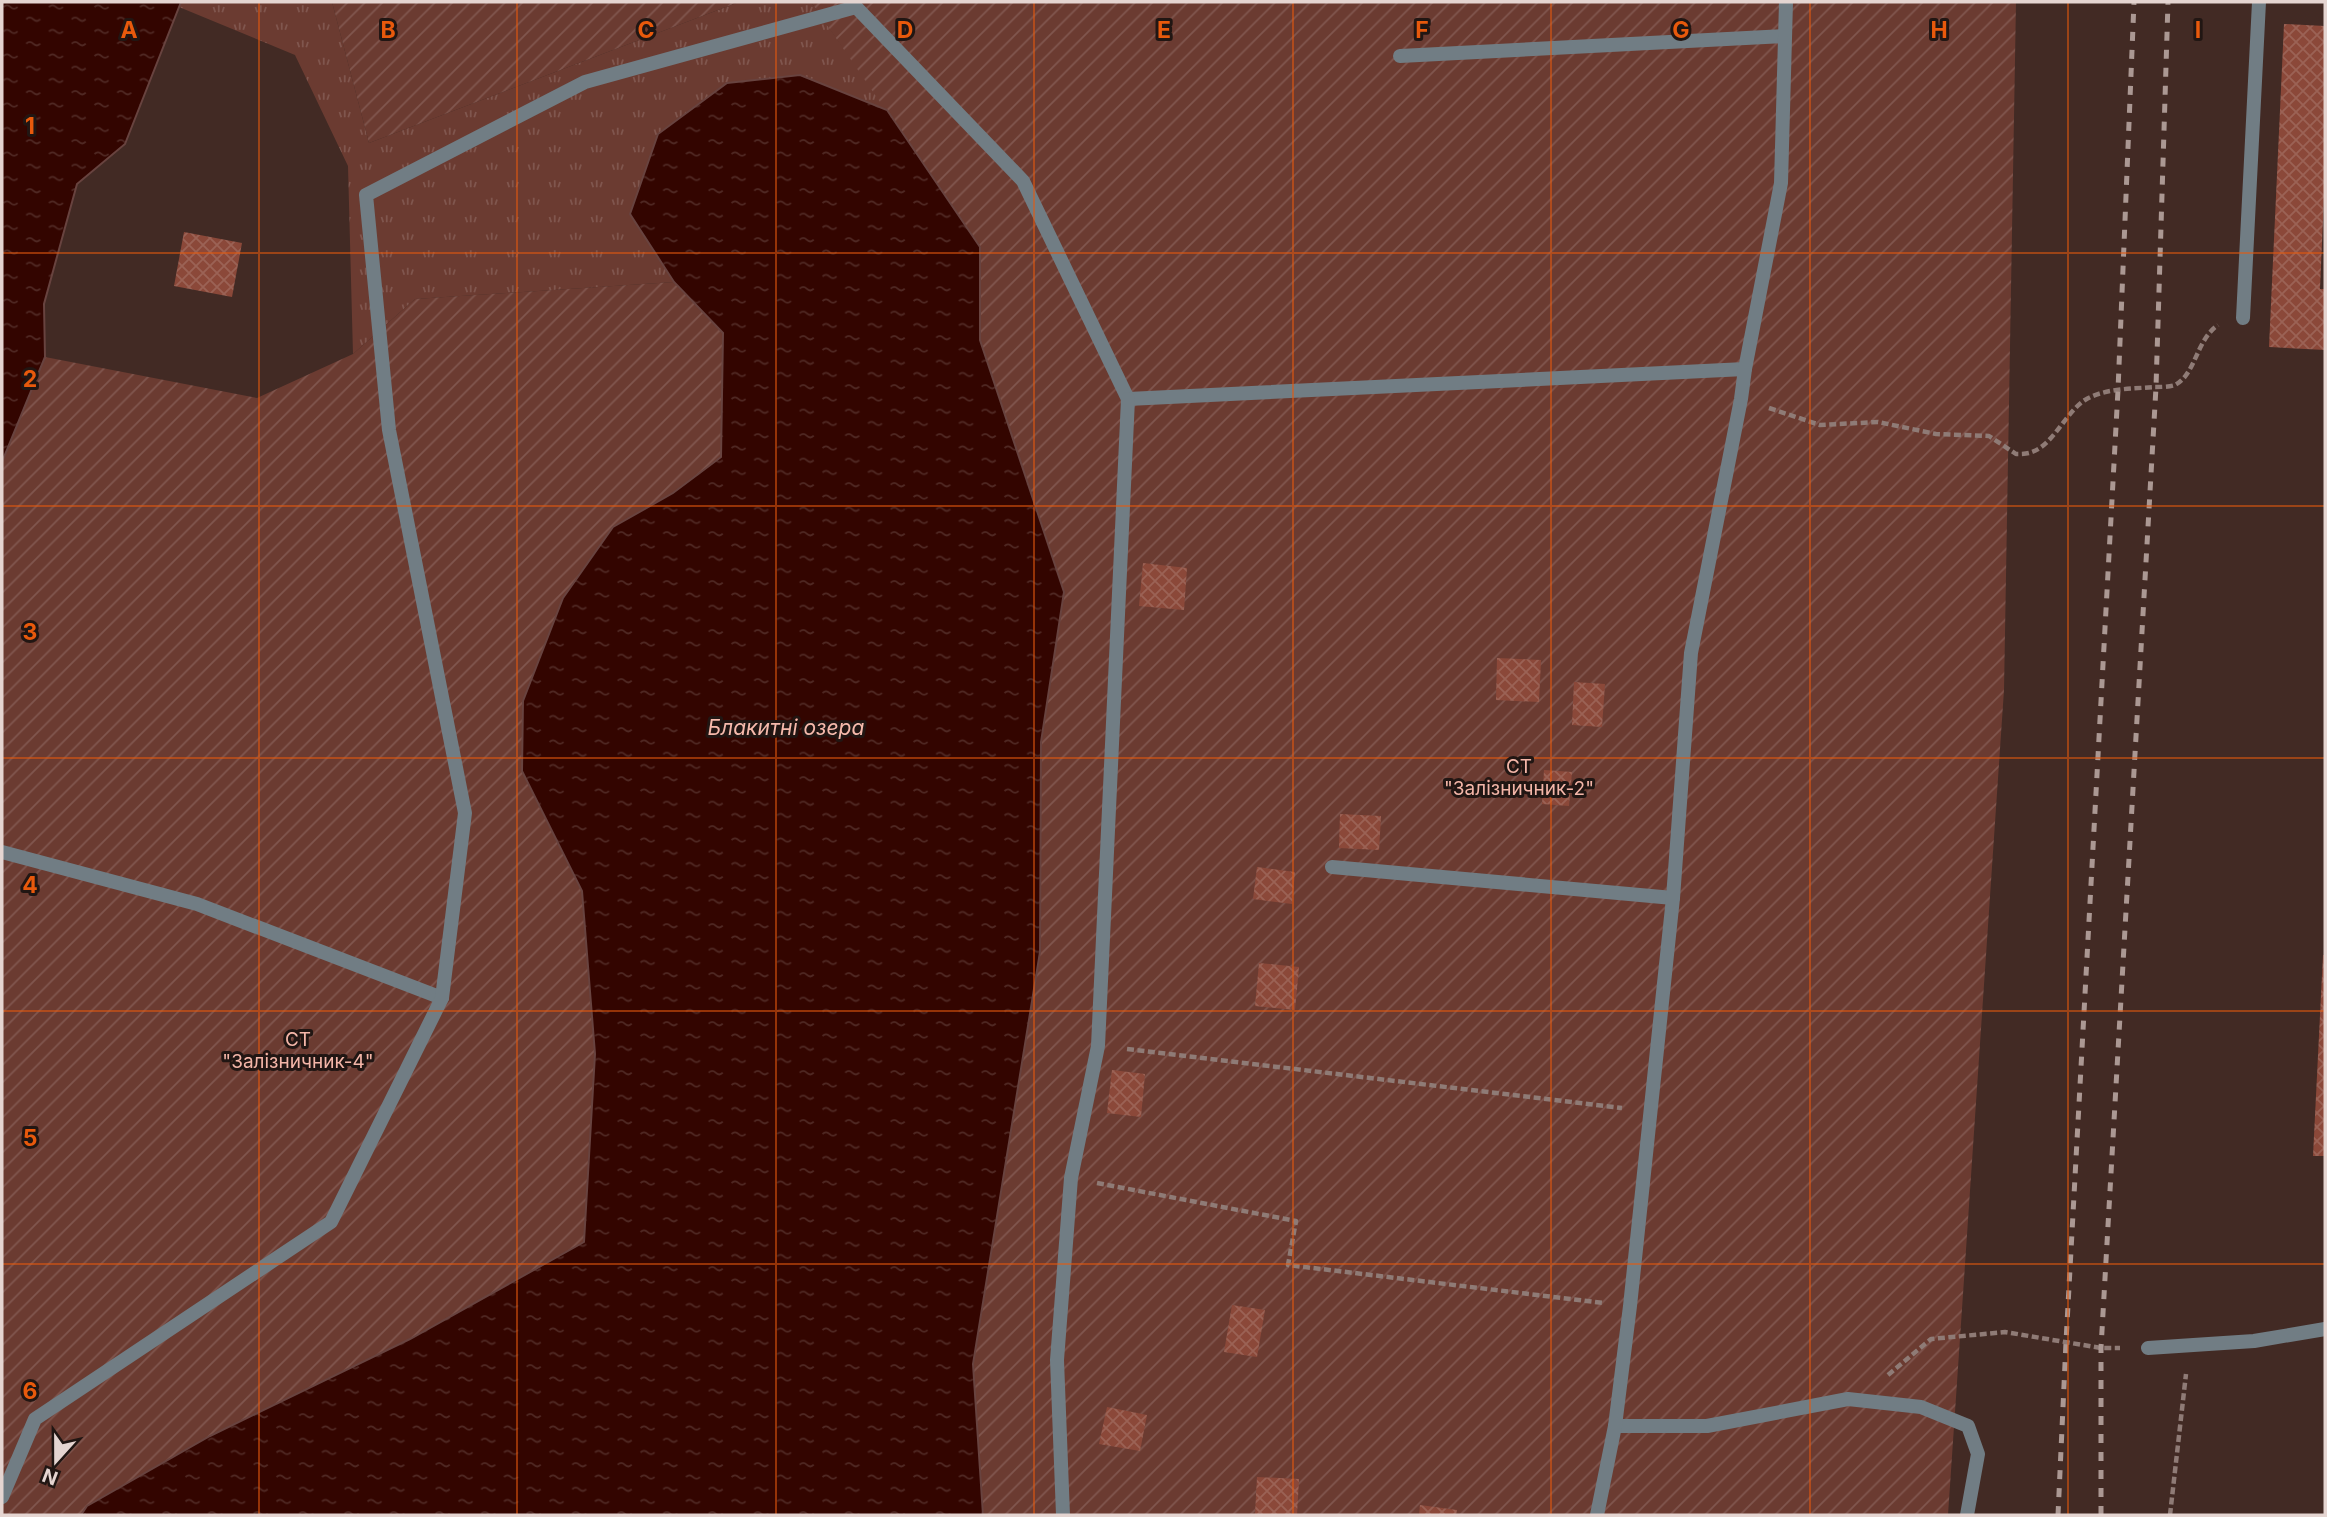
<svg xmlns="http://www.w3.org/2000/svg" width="2327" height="1517" viewBox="0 0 2327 1517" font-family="Inter,sans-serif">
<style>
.grass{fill:url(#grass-tufts)}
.garden{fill:url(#garden-furrows)}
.water{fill:url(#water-ripples);stroke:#68433f;stroke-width:2}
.building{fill:url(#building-cross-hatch)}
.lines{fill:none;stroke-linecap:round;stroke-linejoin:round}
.path{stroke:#8f7b76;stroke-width:4.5;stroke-dasharray:7 3.5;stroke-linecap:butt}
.service{stroke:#717d84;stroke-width:14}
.rail{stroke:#ab9893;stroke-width:5;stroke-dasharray:9 9;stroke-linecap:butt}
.grid{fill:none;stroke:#e8590c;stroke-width:2;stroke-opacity:0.55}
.labels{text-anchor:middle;stroke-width:6;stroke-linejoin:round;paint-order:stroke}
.park-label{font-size:19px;fill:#f4b6a8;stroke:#211613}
.water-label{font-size:21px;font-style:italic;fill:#f6b9ab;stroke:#211613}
.grid-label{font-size:23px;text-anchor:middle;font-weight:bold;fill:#e8590c;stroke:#211613;stroke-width:6;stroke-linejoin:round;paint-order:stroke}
</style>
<defs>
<pattern id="grass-tufts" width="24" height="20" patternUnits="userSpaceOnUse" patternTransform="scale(1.75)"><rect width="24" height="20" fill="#6b3b31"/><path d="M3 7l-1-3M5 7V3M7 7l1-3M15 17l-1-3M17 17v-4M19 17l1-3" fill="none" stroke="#80564e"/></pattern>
<pattern id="garden-furrows" width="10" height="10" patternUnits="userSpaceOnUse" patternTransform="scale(1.75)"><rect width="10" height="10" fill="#6b3b31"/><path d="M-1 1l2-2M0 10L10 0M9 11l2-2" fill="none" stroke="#80564e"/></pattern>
<pattern id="water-ripples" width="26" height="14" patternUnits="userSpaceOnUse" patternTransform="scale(1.75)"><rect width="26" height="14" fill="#330500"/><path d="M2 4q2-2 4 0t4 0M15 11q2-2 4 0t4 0" fill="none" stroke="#502924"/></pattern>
<pattern id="building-cross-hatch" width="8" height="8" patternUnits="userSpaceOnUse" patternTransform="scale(1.75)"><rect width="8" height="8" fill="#8b4839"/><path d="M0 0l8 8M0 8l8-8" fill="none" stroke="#9b6255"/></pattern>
</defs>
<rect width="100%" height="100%" fill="#422a24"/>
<!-- grass -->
<path class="grass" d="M181 2H332L369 143 739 2H811L887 110 800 75 630 214 674 282 415 299 353 354 348 166 295 55 179 7Z"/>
<!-- garden -->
<g class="garden">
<path d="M332 2H739L369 143Z"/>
<path d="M811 2H2016L2004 690 1948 1515H983L973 1364 1040 952 1041 742 1064 592 980 340V247Z"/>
<path d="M674 282 724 333 721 457 673 493 522 771 582 891 595 1054 584 1242 410 1339 210 1436 87 1506 81 1515H2V462L45 357 257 398 353 354 415 299Z"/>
</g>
<!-- water -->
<g class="water">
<path d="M2 2H181L125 144 77 184 44 304 45 357 2 462Z"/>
<path d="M800 75 887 110 980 247V340L1064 592 1041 742 1040 952 973 1364 983 1515H81L87 1506 210 1436 410 1339 584 1242 595 1054 582 891 522 771 523 701 563 598 613 527 673 493 721 457 723 333 674 282 630 214 658 134 727 83Z"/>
</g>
<!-- building -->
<g class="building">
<path d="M2284 24 2325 26V174L2320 289H2325V350L2269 347Z"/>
<path d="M184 232 242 243 232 297 174 286Z"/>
<path d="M1143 563 1187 568 1184 610 1139 606Z"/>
<path d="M1497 658 1541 660 1539 702 1496 700Z"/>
<path d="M1574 682 1605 684 1602 727 1572 725Z"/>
<path d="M1544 770 1572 772 1569 806 1542 804Z"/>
<path d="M1340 814 1381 816 1379 850 1339 848Z"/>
<path d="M1257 867 1295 872 1292 904 1253 899Z"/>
<path d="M2323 955H2325V1156H2313Z"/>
<path d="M1259 963 1299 967 1295 1010 1255 1006Z"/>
<path d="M1112 1070 1145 1074 1141 1117 1107 1113Z"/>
<path d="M1232 1305 1265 1310 1257 1357 1224 1352Z"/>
<path d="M1107 1407 1147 1415 1140 1451 1099 1444Z"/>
<path d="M1257 1477 1299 1479 1297 1515 1255 1514Z"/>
<path d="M1420 1505 1457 1510 1456 1515H1419Z"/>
</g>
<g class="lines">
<!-- path -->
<g class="path">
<path d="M1769 408 1820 425 1878 422 1936 434 1989 436 2016 454C2021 454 2028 454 2032 452 2054 444 2065 413 2085 400 2105 388 2131 389 2154 387 2160 387 2169 387 2175 385 2196 374 2196 340 2218 325"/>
<path d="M1127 1049 1622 1108"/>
<path d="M1097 1183 1296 1221 1288 1265 1604 1303"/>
<path d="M1888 1375 1931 1339 2005 1332 2101 1348H2120"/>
<path d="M2170 1515 2186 1374"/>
</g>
<!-- service -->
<g class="service">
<path d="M854 2 856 7 1023 181 1128 399 1745 369"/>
<path d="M1400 56 1785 36"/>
<path d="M2243 318 2259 2"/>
<path d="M2 852 197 904 442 998"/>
<path d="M1332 867 1673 898"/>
<path d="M2148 1348 2254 1341 2325 1329"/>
<path d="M1615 1426H1707L1848 1399 1921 1407 1968 1426 1978 1454 1967 1515"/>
<path d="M2 1497 35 1419 331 1222 442 998 465 813 389 430 366 195 585 82 856 7"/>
<path d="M1063 1515 1057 1360 1071 1178 1098 1046 1128 399"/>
<path d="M1597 1515 1615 1426 1630 1306 1673 898 1691 653 1741 399 1745 369 1781 183 1786 2"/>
</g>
<!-- rail -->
<g class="rail">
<path d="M2058 1515 2066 1342 2118 390 2134 2"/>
<path d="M2101 1515V1348L2156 387 2168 2"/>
</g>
</g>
<!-- grid -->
<path class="grid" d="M259 2V1515M517 2V1515M776 2V1515M1034 2V1515M1293 2V1515M1551 2V1515M1810 2V1515M2068 2V1515M2 253H2325M2 506H2325M2 758H2325M2 1011H2325M2 1264H2325"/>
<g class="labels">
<!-- park labels -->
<g class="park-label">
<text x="1519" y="773">СТ<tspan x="1519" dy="22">"Залізничник-2"</tspan></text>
<text x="298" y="1046">СТ<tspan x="298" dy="22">"Залізничник-4"</tspan></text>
</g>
<!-- water labels -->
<g class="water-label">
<text x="786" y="735">Блакитні озера</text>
</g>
</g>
<g class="grid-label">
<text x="129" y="38">A</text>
<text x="388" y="38">B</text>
<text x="646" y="38">C</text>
<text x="905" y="38">D</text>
<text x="1164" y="38">E</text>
<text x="1422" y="38">F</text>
<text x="1681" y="38">G</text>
<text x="1939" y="38">H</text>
<text x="2198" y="38">I</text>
<text x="30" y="134">1</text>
<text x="30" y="387">2</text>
<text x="30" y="640">3</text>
<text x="30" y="893">4</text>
<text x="30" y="1146">5</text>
<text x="30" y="1399">6</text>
</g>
<!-- border -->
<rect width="2327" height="1517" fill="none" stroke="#e5d5d1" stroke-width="7"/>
<!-- north arrow -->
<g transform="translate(56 1461) rotate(201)" stroke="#211613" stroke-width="5" paint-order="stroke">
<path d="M0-5L12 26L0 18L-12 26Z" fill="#e5d5d1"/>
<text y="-10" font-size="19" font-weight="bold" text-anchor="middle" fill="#e5d5d1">N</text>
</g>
</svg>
